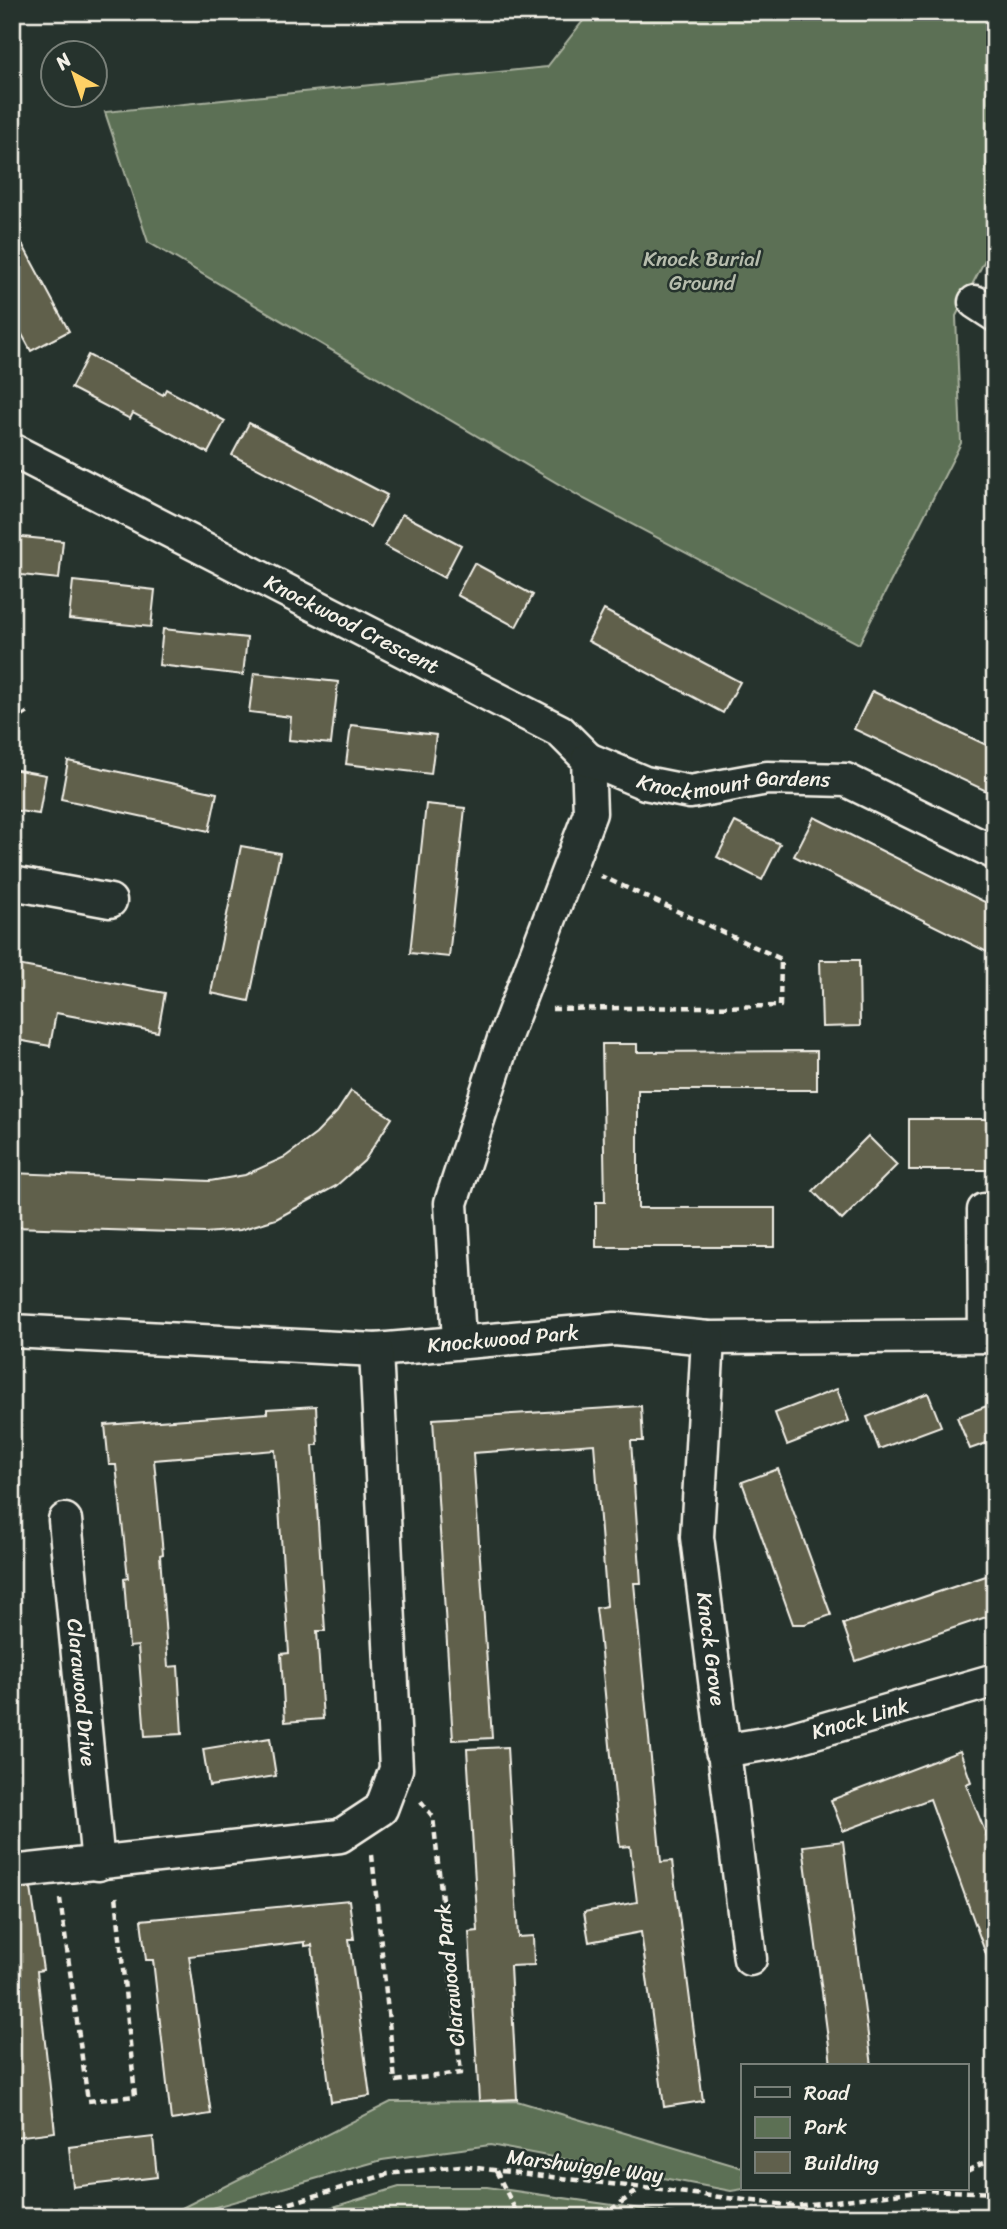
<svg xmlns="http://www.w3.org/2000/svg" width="1007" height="2229" viewBox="0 0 1007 2229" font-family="Sriracha,sans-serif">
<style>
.green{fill:#5c7054;stroke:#a8b09e;stroke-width:2}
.building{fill:#60604c;stroke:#f4f1e8;stroke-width:2}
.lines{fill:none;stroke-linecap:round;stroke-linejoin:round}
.minor-casing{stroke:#f4f1e8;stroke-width:37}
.path{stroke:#f4f1e8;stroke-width:4.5;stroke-dasharray:7 5;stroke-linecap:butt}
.minor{stroke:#26332d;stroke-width:32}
.labels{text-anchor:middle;stroke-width:5;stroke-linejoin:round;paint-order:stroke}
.park-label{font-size:21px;fill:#b7bdad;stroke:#26332d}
.street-label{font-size:21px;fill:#f4f1e8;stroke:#26332d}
</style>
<rect width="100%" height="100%" fill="#26332d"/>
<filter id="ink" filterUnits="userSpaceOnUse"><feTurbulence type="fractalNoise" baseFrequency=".0143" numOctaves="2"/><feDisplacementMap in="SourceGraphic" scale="14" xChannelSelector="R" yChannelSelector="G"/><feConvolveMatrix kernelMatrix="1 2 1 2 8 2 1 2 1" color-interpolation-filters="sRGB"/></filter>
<g filter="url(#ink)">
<!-- green -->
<g class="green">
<path d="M590 12H995V234L989 252 956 316 961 443 859 644 584 499 148 242 105 112 547 67Z"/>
<path d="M517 2101 743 2168 744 2189 731 2191 490 2145 382 2160 180 2217 174 2212 391 2102Z"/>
<path d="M399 2187H487L696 2217H300Z"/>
</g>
<!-- building -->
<g class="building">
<path d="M12 225 69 331 31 351 12 316Z"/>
<path d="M88 355 163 395 166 389 225 421 208 453 133 413 130 419 71 388Z"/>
<path d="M249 423 387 495 370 527 232 455Z"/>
<path d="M402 514 461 545 444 578 385 546Z"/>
<path d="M12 536 63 541 59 579 12 574Z"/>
<path d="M474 563 533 595 516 627 457 595Z"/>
<path d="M73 581 155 590 151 627 69 619Z"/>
<path d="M604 610 740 682 723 713 588 641Z"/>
<path d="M163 629 247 638 243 675 159 665Z"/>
<path d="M254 673 338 682 331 744 289 740 291 717 249 712Z"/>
<path d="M872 691 995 749V795L854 729Z"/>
<path d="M351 725 436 735 431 774 346 764Z"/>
<path d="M68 761 217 793 209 831 61 799Z"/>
<path d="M12 769 46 775 39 814 12 810Z"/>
<path d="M426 804 465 808 449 957 410 953Z"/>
<path d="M814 817 995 907V956L794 856Z"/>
<path d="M735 822 780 844 762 880 717 857Z"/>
<path d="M241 846 280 853 249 1001 211 993Z"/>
<path d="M820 960H859L860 1026 822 1027Z"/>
<path d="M12 964 165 993 158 1032 56 1013 50 1046 12 1039Z"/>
<path d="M602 1044H637V1052L817 1051V1090H638V1208H775V1247H596V1202H605Z"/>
<path d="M351 1091 392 1118 364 1161 336 1186 276 1219 240 1230 205 1233 12 1227V1173L210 1181 245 1175 285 1157 316 1134 337 1112Z"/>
<rect x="909" y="1119" width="86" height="51"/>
<path d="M868 1136 897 1165 842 1220 813 1191Z"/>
<path d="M837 1389 849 1421 787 1445 775 1413Z"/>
<path d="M928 1393 941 1426 879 1449 867 1417Z"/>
<path d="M995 1403V1440L970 1449 957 1417Z"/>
<path d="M316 1406 318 1445H313L325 1631H317L323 1719 285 1722 281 1654 289 1653 275 1450 154 1460 163 1554 160 1555 168 1667 178 1666 182 1734 145 1736 138 1646 129 1647 124 1579 128 1578 116 1465H109L105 1425 267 1413V1409Z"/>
<path d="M641 1406 643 1441H631L641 1583H634L661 1862 672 1861 703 2101 664 2107 641 1932 589 1942 584 1912 637 1902 630 1846 620 1847 599 1633 596 1608 607 1606 594 1444 473 1453 492 1738 453 1740 433 1419Z"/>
<path d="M778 1469 831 1615 805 1624H793L742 1482Z"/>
<path d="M995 1573V1614L856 1661 843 1624Z"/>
<path d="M270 1738 276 1776 209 1786 203 1749Z"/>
<path d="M507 1747 518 1937 533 1936 534 1965 510 1966 517 2099 479 2101 469 1932 478 1931 467 1749Z"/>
<path d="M960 1751 971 1782 966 1784 995 1857V1964L990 1965 930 1799 843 1831 831 1800Z"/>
<path d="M843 1841 848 1881 872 2066H831L829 2046 803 1846Z"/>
<path d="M31 1888 43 1970 37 1971 55 2132 15 2137 12 2113V1890Z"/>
<path d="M349 1900 354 1939H349L370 2096 331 2102 312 1945 305 1946V1942L189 1956 211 2114 171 2120 153 1960H146L141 1920Z"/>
<path d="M153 2137 157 2177 73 2187 69 2147Z"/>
</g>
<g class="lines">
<!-- minor casing -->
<g class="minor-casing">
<g id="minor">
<path d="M975 302 995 315"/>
<path id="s1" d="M12 450 560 731 588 759 590 813 504 1039 451 1203 459 1341"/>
<path id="s2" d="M588 759 645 783 690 792 767 778 846 780 995 853"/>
<path d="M12 883 110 901"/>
<path d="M984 1210 985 1336"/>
<path id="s3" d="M12 1331 376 1350 615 1329 708 1338 995 1336"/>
<path id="s4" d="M708 1338 697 1537 750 1959"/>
<path id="s5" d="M65 1520 98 1864"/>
<path id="s6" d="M722 1751 783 1741 995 1680"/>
<path d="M12 1872 340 1836 381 1809 396 1769 376 1350"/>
</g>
</g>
<!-- path -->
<g class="path">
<path d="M12 723 31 710"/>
<path d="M552 1009 780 1006 781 959 601 876"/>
<path d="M372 1855 395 2081 461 2073 433 1817 420 1800"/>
<path d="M60 1899 88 2101 135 2096 116 1895"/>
<path d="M496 2171 519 2217"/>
<path d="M967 2171 995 2157"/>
<path d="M244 2217 388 2174 460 2166 795 2206 927 2190 995 2193"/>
<path d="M601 2217 640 2189"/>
</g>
<!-- minor -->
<use href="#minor" class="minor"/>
</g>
</g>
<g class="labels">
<!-- park labels -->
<g class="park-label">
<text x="702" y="266">Knock Burial<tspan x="702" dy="24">Ground</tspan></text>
</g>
<!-- street labels -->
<g class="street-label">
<text dy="7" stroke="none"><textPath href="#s1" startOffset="382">Knockwood Crescent</textPath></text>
<text dy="7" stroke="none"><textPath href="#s2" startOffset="152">Knockmount Gardens</textPath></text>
<text dy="7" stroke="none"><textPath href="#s3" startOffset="492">Knockwood Park</textPath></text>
<text dy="7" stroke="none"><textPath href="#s4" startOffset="312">Knock Grove</textPath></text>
<text dy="7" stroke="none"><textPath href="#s5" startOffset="173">Clarawood Drive</textPath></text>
<text dy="7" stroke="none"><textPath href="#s6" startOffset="142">Knock Link</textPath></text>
<text transform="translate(450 1975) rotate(-96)" y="7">Clarawood Park</text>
<text transform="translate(585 2166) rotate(7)" y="7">Marshwiggle Way</text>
</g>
</g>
<!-- margin -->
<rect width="1007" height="2229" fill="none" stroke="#26332d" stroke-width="42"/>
<rect x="21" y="21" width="965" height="2187" fill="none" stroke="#f4f1e8" stroke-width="2.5" filter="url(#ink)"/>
<!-- legend -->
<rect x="741" y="2064" width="228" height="126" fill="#26332d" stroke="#787f78" stroke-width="2"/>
<rect x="755" y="2087" width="35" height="10" fill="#26332d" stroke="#787f78" stroke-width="2"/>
<text x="804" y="2100" font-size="21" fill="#f4f1e8">Road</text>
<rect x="755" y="2117" width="35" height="21" fill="#5c7054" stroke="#787f78" stroke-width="2"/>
<text x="804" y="2134" font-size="21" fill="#f4f1e8">Park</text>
<rect x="755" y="2152" width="35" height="21" fill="#60604c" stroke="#787f78" stroke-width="2"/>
<text x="804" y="2170" font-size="21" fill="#f4f1e8">Building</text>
<!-- north arrow -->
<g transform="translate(74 74) rotate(320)"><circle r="33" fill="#26332d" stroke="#787f78" stroke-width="2"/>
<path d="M0-5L12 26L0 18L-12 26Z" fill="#ffd166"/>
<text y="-10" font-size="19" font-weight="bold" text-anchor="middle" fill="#f4f1e8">N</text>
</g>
</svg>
